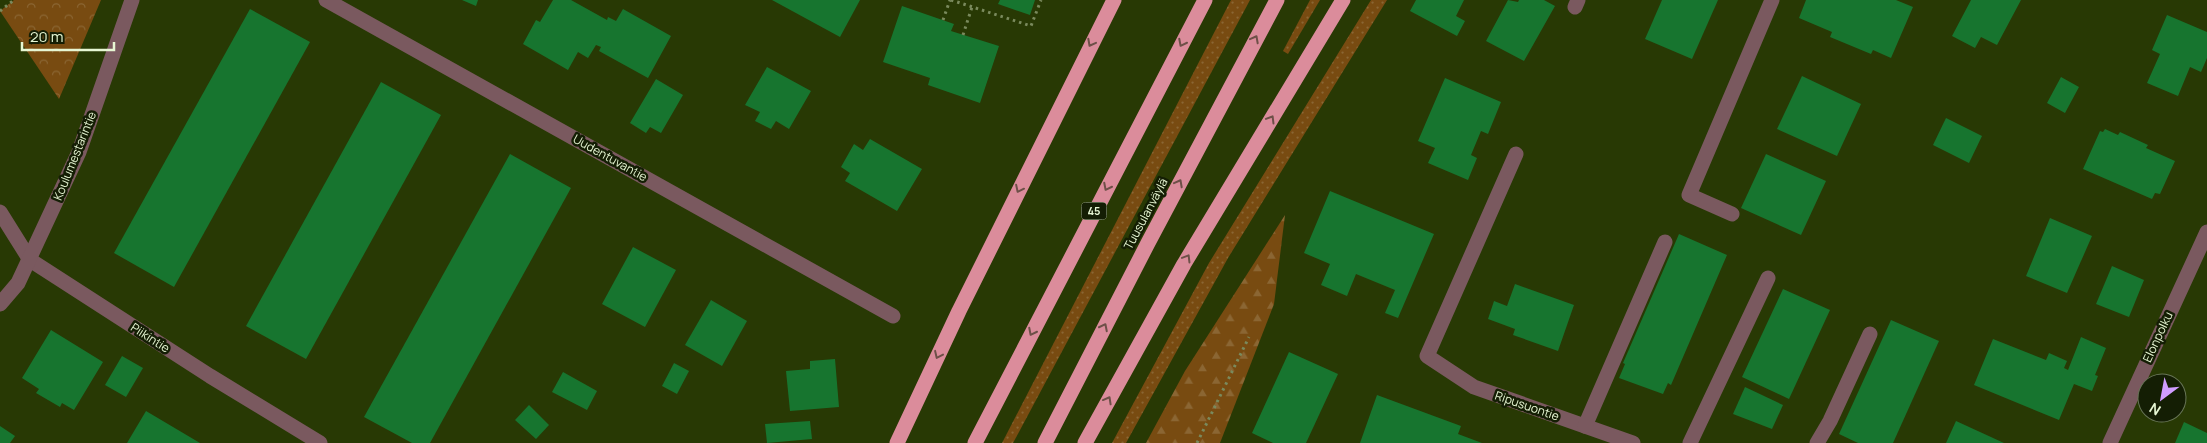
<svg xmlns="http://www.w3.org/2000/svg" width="2207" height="443" viewBox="0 0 2207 443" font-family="Manrope,sans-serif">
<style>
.grass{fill:url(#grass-dots)}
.forest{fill:url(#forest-firs)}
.park{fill:url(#park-crowns)}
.building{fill:#17752f}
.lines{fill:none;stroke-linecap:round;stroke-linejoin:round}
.path{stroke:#7a8a5d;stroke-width:3;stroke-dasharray:2.5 4;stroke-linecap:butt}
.minor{stroke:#7a595f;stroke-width:15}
.highway{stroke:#db8c9b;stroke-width:15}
.oneway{stroke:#6e5048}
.labels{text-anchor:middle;stroke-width:5;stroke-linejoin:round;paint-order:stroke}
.shield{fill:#141e04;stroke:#a8b696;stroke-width:1}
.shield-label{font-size:11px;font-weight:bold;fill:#e7f7d4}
.street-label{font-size:12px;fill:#e7f7d4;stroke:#141e04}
</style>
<defs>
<pattern id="grass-dots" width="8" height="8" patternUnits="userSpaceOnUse" patternTransform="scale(1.25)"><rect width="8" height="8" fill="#784b11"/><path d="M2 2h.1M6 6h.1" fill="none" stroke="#8b6633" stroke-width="1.8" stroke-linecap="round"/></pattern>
<pattern id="forest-firs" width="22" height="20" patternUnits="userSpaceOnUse" patternTransform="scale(1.25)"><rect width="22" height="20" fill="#784b11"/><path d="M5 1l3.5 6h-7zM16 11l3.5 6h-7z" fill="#8b6633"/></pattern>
<pattern id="park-crowns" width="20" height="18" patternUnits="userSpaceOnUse" patternTransform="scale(1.25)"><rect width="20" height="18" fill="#784b11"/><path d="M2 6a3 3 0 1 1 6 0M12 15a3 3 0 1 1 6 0" fill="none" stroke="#8b6633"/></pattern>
</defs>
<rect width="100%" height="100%" fill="#283904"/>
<!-- grass -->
<g class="grass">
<path d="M1231 0H1250L1013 443H1002Z"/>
<path d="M1310 0H1320L1288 54 1283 51Z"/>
<path d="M1371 0H1387L1228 258 1126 443H1112L1209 263Z"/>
</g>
<!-- forest -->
<path class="forest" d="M1285 215 1274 304 1220 443H1146L1185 371Z"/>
<!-- park -->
<path class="park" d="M14 0H101L59 99 0 11Z"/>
<!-- building -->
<g class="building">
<path d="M462 0H478L476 6Z"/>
<path d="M553 0H571L607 20 608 17 616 21 623 9 671 36 648 78 599 51 601 47 596 45 588 58 578 52 568 70 523 44 536 20 540 22Z"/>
<path d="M772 0H860L840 37Z"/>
<path d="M1000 0H1035L1030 15 998 4Z"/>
<path d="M1416 0H1464L1456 16 1465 21 1457 36 1410 11Z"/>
<path d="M1508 0 1518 2 1519 0H1544L1555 6 1524 61 1486 41Z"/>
<path d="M1662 0H1718L1692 59 1645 39Z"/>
<path d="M1806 0H1896L1913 7 1891 58 1873 50 1871 54 1830 37 1832 32 1799 18Z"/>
<path d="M1971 0H2021L1997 45 1981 37 1975 48 1952 36Z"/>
<path d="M902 6 954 24 951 31 999 46 980 103 928 85 930 78 883 62Z"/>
<path d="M250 9 310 42 174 287 114 253Z"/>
<path d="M2167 15 2207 32V58L2201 72 2190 67 2178 96 2147 83 2160 54 2152 50Z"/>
<path d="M767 67 811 91 789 129 776 121 771 129 755 121 760 112 745 105Z"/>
<path d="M1802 76 1861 104 1837 156 1777 129Z"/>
<path d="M2061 77 2079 87 2065 113 2047 103Z"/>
<path d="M1445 78 1501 102 1488 134 1481 131 1471 155 1477 158 1468 180 1428 163 1435 148 1418 141Z"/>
<path d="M656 79 683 95 661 133 650 127 646 133 630 123Z"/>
<path d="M381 82 441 115 306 359 246 326Z"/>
<path d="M1946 118 1982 136 1969 163 1933 145Z"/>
<path d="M2105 129 2118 135 2120 132 2148 145 2146 148 2175 161 2160 194 2155 193 2152 199 2083 169 2100 131 2103 132Z"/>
<path d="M870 139 922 169 897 211 845 181 850 173 841 167 854 144 863 150Z"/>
<path d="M510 154 571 188 430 443H412L364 417Z"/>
<path d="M1766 154 1826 181 1801 235 1741 208Z"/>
<path d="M1330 191 1434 234 1398 318 1385 313 1395 290 1356 274 1347 296 1321 285 1330 264 1304 253Z"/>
<path d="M2050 218 2092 236 2067 293 2026 276Z"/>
<path d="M1679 234 1727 255 1671 385 1668 383 1663 394 1619 378 1625 364 1623 363Z"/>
<path d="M633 247 676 270 645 327 602 304Z"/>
<path d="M2112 266 2144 280 2129 317 2096 304Z"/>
<path d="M1515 284 1574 305 1558 351 1513 335 1515 329 1488 319 1494 301 1507 306Z"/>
<path d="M1783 289 1830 310 1789 399 1742 377Z"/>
<path d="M711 300 747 321 722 366 685 345Z"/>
<path d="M1891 320 1939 341 1893 443H1858L1839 434Z"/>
<path d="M51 330 103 362 74 410 62 403 60 407 36 393 39 389 22 378Z"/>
<path d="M2081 337 2106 348 2095 375 2098 376 2092 391 2074 384 2059 420 1974 385 1993 339 2046 360 2049 353 2067 361 2064 368 2068 370Z"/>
<path d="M1289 352 1338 374 1306 443H1273L1252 433Z"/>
<path d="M122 356 143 368 126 397 105 385Z"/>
<path d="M835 359 839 407 790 411 786 371 810 369V361Z"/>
<path d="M674 363 689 371 677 394 662 386Z"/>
<path d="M563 372 597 391 587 410 552 392Z"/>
<path d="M1745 387 1783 405 1772 429 1733 414Z"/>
<path d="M1377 395 1461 426 1458 434 1482 443H1360Z"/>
<path d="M529 405 549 425 536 439 515 420Z"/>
<path d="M146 411 200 443H127Z"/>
<path d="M810 421 812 439 767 443 765 424Z"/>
<path d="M1956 421 2004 443H1946Z"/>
<path d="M2184 422 2207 433V443H2175Z"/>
<path d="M0 426 15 436 10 443H0Z"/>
</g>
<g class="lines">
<!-- path -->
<g class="path">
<path d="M951 0 1031 26 1041 0"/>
<path d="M0 11 14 0"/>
<path d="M943 20 950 0"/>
<path d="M963 35 972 7"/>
<path d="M1197 443 1249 337"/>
</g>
<!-- minor -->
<g class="minor">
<path d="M326 0 893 316"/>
<path d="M1575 7 1578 0"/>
<path d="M1516 154 1427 356 1474 387 1633 443"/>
<path d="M0 212 30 260 210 376 320 443"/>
<path d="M1732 214 1689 195 1772 0"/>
<path d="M0 304 18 283 79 152 132 0"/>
<path d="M1585 426 1665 242"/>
<path d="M1690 443 1768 278"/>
<path d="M1817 443 1830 421 1870 334"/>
<path d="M2110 443 2207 232"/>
</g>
<!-- highway -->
<g class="highway">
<path d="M897 443 959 311 1114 0"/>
<path d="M975 443 1205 0"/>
<path d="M1045 443 1148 243 1277 0"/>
<path d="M1085 443 1184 264 1343 0"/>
</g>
</g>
<!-- one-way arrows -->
<defs><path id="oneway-chevron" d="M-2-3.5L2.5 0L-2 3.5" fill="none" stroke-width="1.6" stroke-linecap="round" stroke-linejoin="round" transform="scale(1.25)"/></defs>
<g class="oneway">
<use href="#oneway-chevron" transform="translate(1255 39) rotate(-62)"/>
<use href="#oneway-chevron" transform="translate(1091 43) rotate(118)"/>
<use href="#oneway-chevron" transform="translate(1182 43) rotate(117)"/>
<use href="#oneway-chevron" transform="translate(1271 119) rotate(-59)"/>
<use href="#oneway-chevron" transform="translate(1179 183) rotate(-62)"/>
<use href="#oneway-chevron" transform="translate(1107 187) rotate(117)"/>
<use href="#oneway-chevron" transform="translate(1019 189) rotate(116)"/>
<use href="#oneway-chevron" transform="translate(1187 258) rotate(-59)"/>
<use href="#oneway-chevron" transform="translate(1104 327) rotate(-63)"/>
<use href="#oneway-chevron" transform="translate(1032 332) rotate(117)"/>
<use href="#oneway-chevron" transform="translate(938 355) rotate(115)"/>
<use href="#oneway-chevron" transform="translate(1108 400) rotate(-61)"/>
</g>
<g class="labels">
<!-- shield labels -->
<rect class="shield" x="1081.5" y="202.5" width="25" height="17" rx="4"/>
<g class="shield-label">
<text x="1094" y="215">45</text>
</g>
<!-- street labels -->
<g class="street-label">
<text transform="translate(75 156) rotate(-68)" y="4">Koulumestarintie</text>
<text transform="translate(610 158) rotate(29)" y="4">Uudentuvantie</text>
<text transform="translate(1146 214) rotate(-62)" y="4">Tuusulanväylä</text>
<text transform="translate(2158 337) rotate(-65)" y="4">Elonpolku</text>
<text transform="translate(150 338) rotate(33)" y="4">Piikintie</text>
<text transform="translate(1527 406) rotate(19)" y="4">Ripusuontie</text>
</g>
</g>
<!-- north arrow -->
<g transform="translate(2162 398) rotate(212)"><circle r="24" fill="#141e04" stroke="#687557"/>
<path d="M0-4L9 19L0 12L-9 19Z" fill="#d09dff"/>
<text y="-8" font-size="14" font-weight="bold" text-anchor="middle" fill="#e7f7d4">N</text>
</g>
<!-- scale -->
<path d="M22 42v8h92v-8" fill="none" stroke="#e7f7d4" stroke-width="2.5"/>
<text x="30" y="42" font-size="15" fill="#e7f7d4" stroke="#141e04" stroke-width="4" paint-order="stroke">20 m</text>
</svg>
